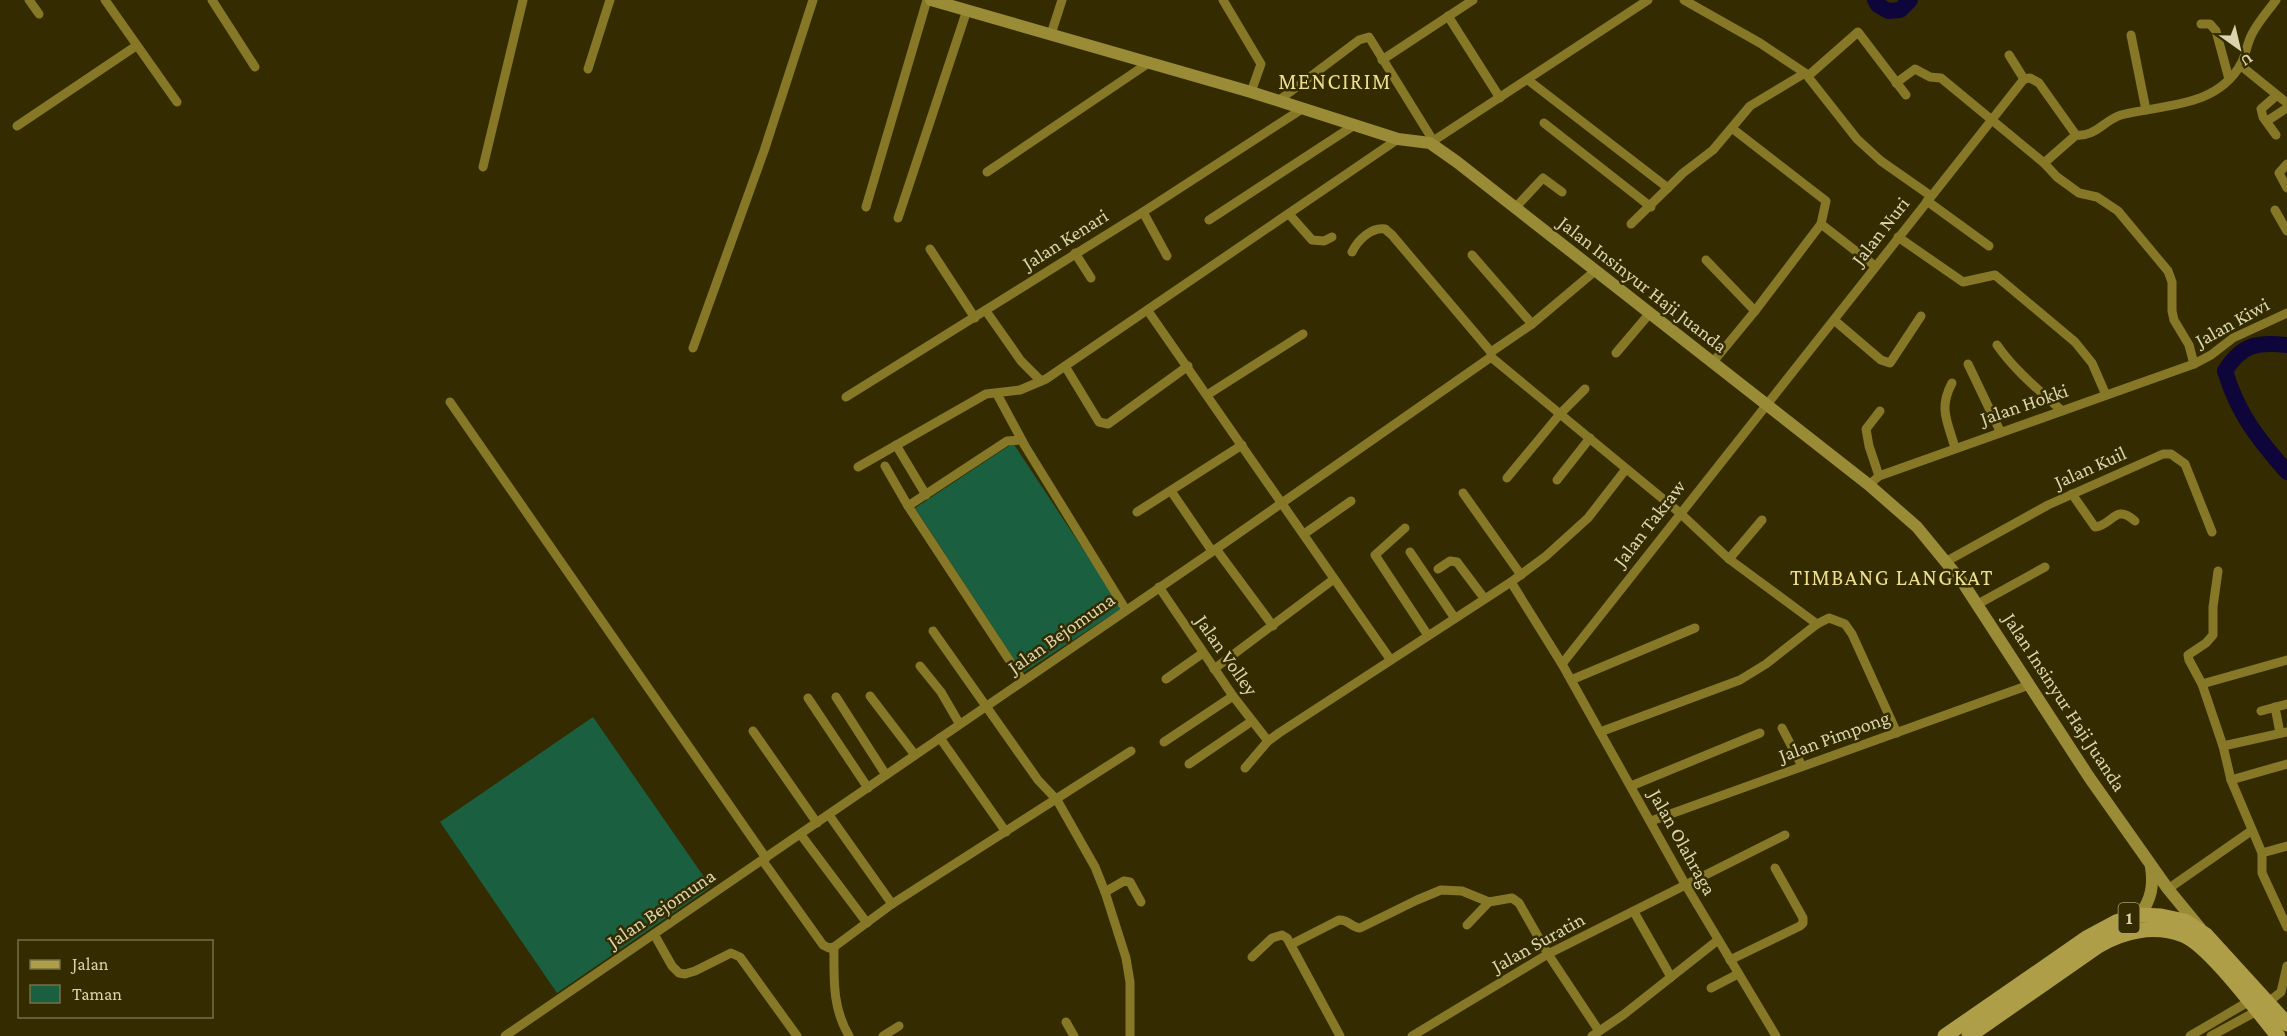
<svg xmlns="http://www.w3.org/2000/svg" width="2287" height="1036" viewBox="0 0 2287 1036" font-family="'Crimson Pro',serif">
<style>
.green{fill:#195f40}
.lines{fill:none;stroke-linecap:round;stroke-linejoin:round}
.river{stroke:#0e053a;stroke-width:16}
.street{stroke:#867826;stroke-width:9}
.secondary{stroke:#9a8b36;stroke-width:12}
.primary{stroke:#ad9e47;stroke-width:15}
.labels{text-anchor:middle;stroke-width:5;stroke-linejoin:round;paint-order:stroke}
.shield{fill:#342c00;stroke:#a8a179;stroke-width:1.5}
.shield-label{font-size:18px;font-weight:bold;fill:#dad3ad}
.street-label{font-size:20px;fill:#dad3ad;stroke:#342c00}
.quarter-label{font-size:22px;letter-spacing:1.5px;fill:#ecde8d;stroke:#342c00}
</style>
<rect width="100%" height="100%" fill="#342c00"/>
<!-- green -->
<g class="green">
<path d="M1013 443 1122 608 1023 673 915 508Z"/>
<path d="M593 717 711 887 557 993 440 822Z"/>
</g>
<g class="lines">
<!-- river -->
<g class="river">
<path d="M1875 0 1878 5 1888 11 1900 10 1910 0"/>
<path d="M2287 345C2257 342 2242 344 2225 371 2238 414 2258 439 2287 472"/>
</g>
<!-- street -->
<g class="street">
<path d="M29 0 39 14"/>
<path d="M105 0 177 102"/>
<path d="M212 0 255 67"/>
<path d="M1223 0 1261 64 1251 92"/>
<path d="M1684 0 1760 43 1805 73 1857 139 1881 161 1931 196"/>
<path d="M1448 16 1500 98"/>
<path d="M2201 24H2210L2216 31 2229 79"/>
<path d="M1051 34 1062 0"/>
<path d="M2131 35 2146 110"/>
<path d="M2009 55 2024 79"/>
<path d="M1382 60 1473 0"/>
<path d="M2240 65 2287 103"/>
<path d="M588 69 610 0"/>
<path d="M1808 76 1858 32 1906 95"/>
<path d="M2024 79 2030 78 2039 83 2076 135C2096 137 2104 120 2121 115 2164 104 2216 108 2241 64 2246 55 2247 43 2252 34 2258 22 2268 11 2276 0"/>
<path d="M1528 80 1668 188"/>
<path d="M1896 83 1915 69 1930 77 1941 78 2044 163 2057 177 2079 193 2097 197 2118 211 2168 271 2172 282V311L2174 320 2189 345 2194 364"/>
<path d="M1278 101 1359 40 1369 37 1434 142"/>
<path d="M2267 121 2287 108"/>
<path d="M1544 123 1651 207"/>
<path d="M17 126 136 46"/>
<path d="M2276 135 2263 117 2261 109 2276 96"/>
<path d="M1430 143 1648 0"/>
<path d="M2044 163 2076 135"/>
<path d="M2287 164 2279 173 2287 188"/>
<path d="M483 167 523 0"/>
<path d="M987 172 1150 62"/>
<path d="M1927 201 1989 246"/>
<path d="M866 207 927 0"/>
<path d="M1515 208 1543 178 1562 192"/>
<path d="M2275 210 2287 231"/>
<path d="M1143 212 1167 256"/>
<path d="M1289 214 1312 240 1324 241 1332 237"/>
<path d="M898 218 967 10"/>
<path d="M1209 220 1353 126"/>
<path d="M1631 224 1683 173 1713 150 1750 106 1805 73"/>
<path d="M1821 224 1875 266"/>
<path d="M1898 237 1963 282 1995 275 2075 342 2092 363 2106 395"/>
<path d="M930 249 975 318"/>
<path d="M1352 252C1358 240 1371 227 1385 229L1392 235 1491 352"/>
<path d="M1075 253 1091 278"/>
<path d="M1472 255 1532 324"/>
<path d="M1706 260 1755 311"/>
<path d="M986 311 1021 361 1041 381"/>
<path d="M1148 311 1390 659"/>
<path d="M1834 320 1881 360 1890 363 1921 316"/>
<path d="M1997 345C2015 371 2039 390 2062 411"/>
<path d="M693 348 764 151 813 0"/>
<path d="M1616 353 1650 313"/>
<path d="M1491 357 1680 513 1729 559 1817 624"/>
<path d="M1713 362 1755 311 1821 224 1826 201 1733 129"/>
<path d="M1968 364 2000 431"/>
<path d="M1065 366 1099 422 1108 424 1188 366"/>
<path d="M1952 383C1938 409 1948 422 1955 448"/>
<path d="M997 394 1025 446 1126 610"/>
<path d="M1207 395 1303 334"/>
<path d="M846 397 1143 212 1302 109"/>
<path d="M450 402 766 858"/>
<path d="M896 445 926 495"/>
<path d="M885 466 908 506 1023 681"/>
<path d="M858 467 986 394 1020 390 1046 379 1398 139"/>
<path d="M1879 476 1869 446 1866 429 1880 411"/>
<path d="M1507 478 1560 414 1585 389"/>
<path d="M1557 480 1590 438"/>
<path d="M1869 485 1879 476 2194 364 2211 355 2233 338 2287 313"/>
<path d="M1171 491 1212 551"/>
<path d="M1463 493 1521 575"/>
<path d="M2072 494 2095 527C2113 525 2115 503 2135 521"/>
<path d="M908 506 1007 441 1021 440"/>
<path d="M1137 512 1242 445"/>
<path d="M1405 528 1375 555 1427 634"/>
<path d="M1304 534 1351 501"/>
<path d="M1216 549 1273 626"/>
<path d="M1410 552 1454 617"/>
<path d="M1729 559 1762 520"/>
<path d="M1947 561 2048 505 2163 454H2171L2185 464 2212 532"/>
<path d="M1438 569 1450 561 1457 562 1484 598"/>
<path d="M2218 571 2213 607V635L2206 643 2188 655 2189 660 2202 684 2223 746 2231 780 2262 853V873L2287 927"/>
<path d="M1511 582 1562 664 1685 884 1776 1036"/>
<path d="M1159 587 1233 696 1268 741"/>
<path d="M1978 604 2045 567"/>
<path d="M933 631 1038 780 1057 800 1095 867 1105 892 1126 958 1130 982V1036"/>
<path d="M1562 664 2024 79"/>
<path d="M920 666 941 692 959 723"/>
<path d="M1214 669 1334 579"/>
<path d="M1166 679 1203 653"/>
<path d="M1571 680 1695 628"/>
<path d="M2202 684 2287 660"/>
<path d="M870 696 915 755"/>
<path d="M836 697 886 775"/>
<path d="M808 698 868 788"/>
<path d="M2275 707 2280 733"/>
<path d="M2261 711 2287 704"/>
<path d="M1782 728 1802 766"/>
<path d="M753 731 817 823"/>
<path d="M1600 732 1740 680 1766 664 1817 624 1829 618 1845 624 1852 634 1897 733"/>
<path d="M940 738 1006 832"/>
<path d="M1164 742 1233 696"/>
<path d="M2223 746 2287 732"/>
<path d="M1189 764 1252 721"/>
<path d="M1245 768 1268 741 1279 733 1511 582 1546 556 1588 518 1626 469"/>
<path d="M2231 780 2287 764"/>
<path d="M1631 786 1760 733"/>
<path d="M829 815 892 904"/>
<path d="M1651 821 2029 685"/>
<path d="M801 835 867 923"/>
<path d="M2262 853 2287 846"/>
<path d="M763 861 823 945 829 948 834 947 892 904 1131 751"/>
<path d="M2168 889 2251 831"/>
<path d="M1105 892 1124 881 1130 882 1141 902"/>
<path d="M1634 912 1671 977"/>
<path d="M1467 925 1489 902"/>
<path d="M654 934 672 966 679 973 685 974 695 971 731 953 740 957 797 1036"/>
<path d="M1292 944 1339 920C1348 919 1352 928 1360 928L1417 900 1441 890 1462 891 1489 902 1512 898 1519 903 1548 954 1599 1031"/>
<path d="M834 947C834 979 832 1007 849 1036"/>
<path d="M1252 957 1272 938 1282 935 1287 938 1340 1036"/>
<path d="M1730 960 1800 926 1803 923V918L1775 868"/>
<path d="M1711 988 1738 974"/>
<path d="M1066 1022 1074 1036"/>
<path d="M505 1036 1216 549 1491 357V352L1532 324 1595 271"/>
<path d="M883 1036 899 1026"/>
<path d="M1412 1036 1548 954 1785 835"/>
<path d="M1592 1036 1623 1015 1718 940"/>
<path d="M2190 1036 2253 999"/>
<path d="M2211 1036 2257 1011 2281 992 2287 966"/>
</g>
<!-- secondary -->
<g class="secondary">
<path d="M931 0 1251 92 1398 139 1430 143 1457 162 1869 485 1917 527 1963 583 2089 777 2168 889 2200 928"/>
<path d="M2140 915C2151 899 2154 886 2151 867"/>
</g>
<!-- primary -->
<g class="primary">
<path d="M1945 1036 2088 937 2116 922 2140 915 2161 916 2185 921 2206 935 2287 1024"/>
<path d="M1969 1036 2098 946C2123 931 2154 924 2183 935 2209 945 2258 1012 2278 1036"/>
</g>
</g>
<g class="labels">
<!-- shield labels -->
<rect class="shield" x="2118.5" y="903" width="21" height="30" rx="4.5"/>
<g class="shield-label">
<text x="2129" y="924">1</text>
</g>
<!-- street labels -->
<g class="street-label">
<text transform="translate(1880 231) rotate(-52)" y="7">Jalan Nuri</text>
<text transform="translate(1065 239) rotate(-32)" y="7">Jalan Kenari</text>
<text transform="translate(1643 284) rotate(38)" y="7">Jalan Insinyur Haji Juanda</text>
<text transform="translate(2232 322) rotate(-29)" y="7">Jalan Kiwi</text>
<text transform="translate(2024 404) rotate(-19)" y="7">Jalan Hokki</text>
<text transform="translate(2090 467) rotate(-24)" y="7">Jalan Kuil</text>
<text transform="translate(1649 523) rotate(-52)" y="7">Jalan Takraw</text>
<text transform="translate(1061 633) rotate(-35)" y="7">Jalan Bejomuna</text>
<text transform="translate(1227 655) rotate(55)" y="7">Jalan Volley</text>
<text transform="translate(2065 702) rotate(57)" y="7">Jalan Insinyur Haji Juanda</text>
<text transform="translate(1834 736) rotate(-20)" y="7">Jalan Pimpong</text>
<text transform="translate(1683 842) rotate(61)" y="7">Jalan Olahraga</text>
<text transform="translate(661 908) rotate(-34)" y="7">Jalan Bejomuna</text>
<text transform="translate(1538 942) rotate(-29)" y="7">Jalan Suratin</text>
</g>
<!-- quarter labels -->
<g class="quarter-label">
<text x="1335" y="89">MENCIRIM</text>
<text x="1892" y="585">TIMBANG LANGKAT</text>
</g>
</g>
<!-- legend -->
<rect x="18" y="940" width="195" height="78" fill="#342c00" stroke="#766f45" stroke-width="1.5"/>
<rect x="30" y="960" width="30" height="9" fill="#ad9e47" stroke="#766f45" stroke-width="1.5"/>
<text x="72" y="970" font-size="18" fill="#dad3ad">Jalan</text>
<rect x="30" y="985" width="30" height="18" fill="#195f40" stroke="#766f45" stroke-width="1.5"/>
<text x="72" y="1000" font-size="18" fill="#dad3ad">Taman</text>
<!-- north arrow -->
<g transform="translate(2239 48) rotate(146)" stroke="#342c00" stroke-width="4.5" paint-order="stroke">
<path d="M0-4.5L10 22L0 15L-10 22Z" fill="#dad3ad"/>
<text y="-9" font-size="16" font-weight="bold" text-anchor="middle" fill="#dad3ad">U</text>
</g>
</svg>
